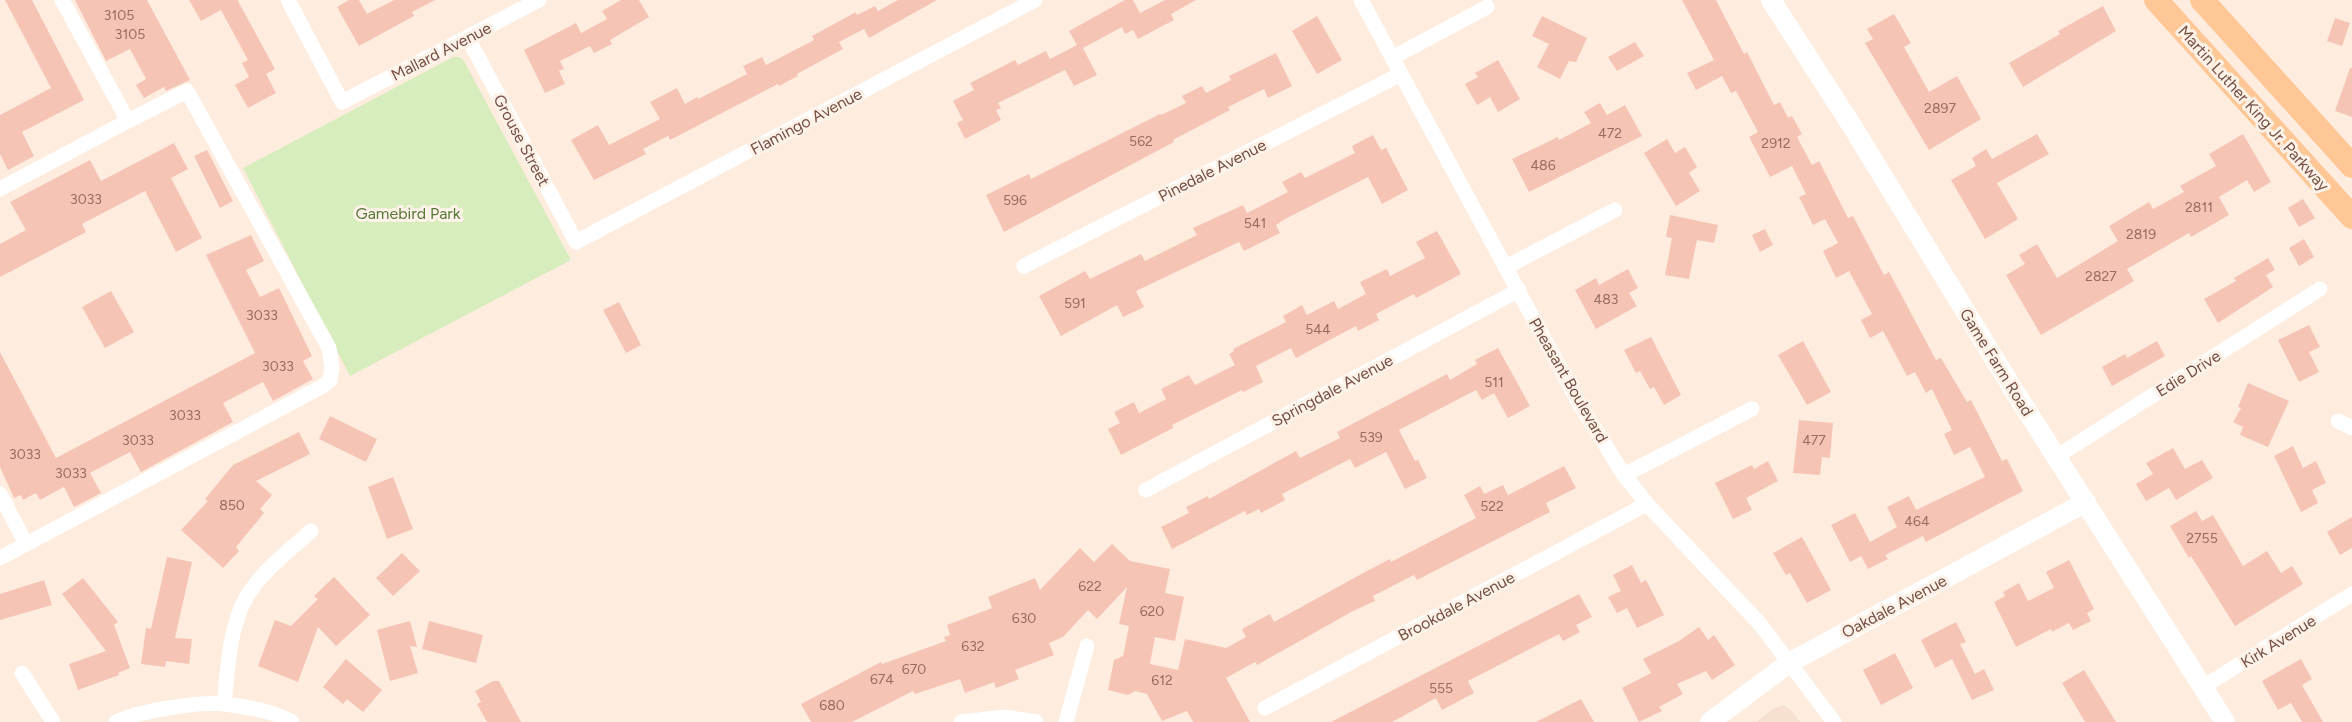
<svg xmlns="http://www.w3.org/2000/svg" width="2352" height="722" viewBox="0 0 2352 722" font-family="Figtree,sans-serif">
<style>
.residential{fill:#f8e0d0}
.green{fill:#d8edbd}
.building{fill:#f6c4b5}
.lines{fill:none;stroke-linecap:round;stroke-linejoin:round}
.minor{stroke:#fff;stroke-width:15}
.tertiary{stroke:#fff;stroke-width:20}
.primary{stroke:#ffc796;stroke-width:24}
.labels{text-anchor:middle;stroke-width:6;stroke-linejoin:round;paint-order:stroke}
.number-label{font-size:14px;fill:#976c61}
.street-label{font-size:16px;fill:#774f45;stroke:#fff2e8}
.park-label{font-size:16px;fill:#56783a;stroke:#fff2e8}
</style>
<rect width="100%" height="100%" fill="#feeddf"/>
<!-- residential -->
<path class="residential" d="M1783 705 1791 710 1800 722H1757L1771 710Z"/>
<!-- green -->
<path class="green" d="M453 57H460L464 61 571 260 350 376 243 168Z"/>
<!-- building -->
<g class="building">
<path d="M5 0H32L84 100 22 132 34 156 8 170 0 154V115L51 88Z"/>
<path d="M75 0H147L190 80 166 91 164 87 144 98 136 85 146 79 130 49 106 61Z"/>
<path d="M189 0H239L238 1 275 69 266 74 276 93 248 108 235 85 249 77 242 63 248 60 221 10 201 21Z"/>
<path d="M349 0H359L367 14 394 0H435L412 12 414 16 359 46 337 7Z"/>
<path d="M621 0H639L649 17 610 40 612 44 594 53 590 46 560 61 564 69 559 71 565 84 545 93 524 50 576 23 581 33 607 19 602 11Z"/>
<path d="M898 0H937L869 38 864 29 839 42 843 49 797 74 798 76 779 86 778 84 670 140 668 136 643 149 646 154 594 180 571 140 598 125 609 145 660 119 650 102 677 88 685 104 697 97 698 99 747 74 743 66 762 57 766 65 814 40 812 36 856 12 857 15 875 6 878 11Z"/>
<path d="M1125 0H1133L1140 13 1165 0H1196L1171 14 1174 20 1138 39 1133 30 1125 34 1122 27 1083 48 1097 75 1074 86 1065 70 998 103 1001 108 996 110 1001 120 965 139 957 123 963 120 953 101 974 90 970 83 1015 60 1018 65 1046 51 1050 59 1077 45 1069 31Z"/>
<path d="M1682 0H1716L1744 54 1747 52 1774 105 1780 102 1788 118 1792 116 1802 134 1797 137 1812 165 1819 161 1848 218 1853 216 1884 275 1889 272 1936 360 1941 358 1967 402 1971 400 2002 461 2007 459 2023 491 1926 542 1923 536 1885 555 1888 559 1868 569 1861 556 1850 562 1831 525 1855 513 1870 542 1897 527 1887 507 1909 496 1916 510 1985 477 1970 447 1954 455 1944 434 1952 430 1932 389 1926 393 1915 372 1907 376 1883 331 1870 338 1861 320 1872 314 1849 271 1836 278 1823 251 1838 243 1825 219 1813 225 1799 197 1806 194 1792 166 1770 177 1749 137 1758 132 1736 91 1731 93 1722 76 1696 90 1687 73 1714 60Z"/>
<path d="M2103 6 2116 31 2023 87 2009 63 2060 34 2058 31Z"/>
<path d="M1894 14 1911 43 1904 47 1929 92 1957 76 1981 119 1929 150 1865 43 1873 39 1867 29Z"/>
<path d="M1317 16 1342 60 1317 74 1292 31Z"/>
<path d="M1542 16 1587 38 1576 62 1569 61 1560 79 1537 67 1549 44 1532 36Z"/>
<path d="M2335 18 2350 23 2342 46 2327 41Z"/>
<path d="M1635 42 1644 56 1617 71 1608 57Z"/>
<path d="M1276 53 1292 86 1268 98 1264 89 1228 107 1230 110 1173 140 1174 142 1004 232 986 195 1029 174 1031 179 1160 114 1161 115 1186 103 1182 96 1202 86 1206 93 1231 80 1229 76Z"/>
<path d="M1498 60 1520 99 1498 112 1490 97 1477 105 1465 84 1478 77 1475 73Z"/>
<path d="M2350 68H2352V117L2335 111Z"/>
<path d="M1600 103 1607 115 1625 105 1642 136 1529 192 1512 159 1558 137 1559 140 1591 123 1584 112Z"/>
<path d="M2037 134 2049 154 1997 183 2018 219 1985 239 1951 180 1976 166 1972 158 1986 149 1992 159Z"/>
<path d="M2243 134 2271 182 2254 192 2247 180 2219 197 2229 215 2191 237 2189 233 2127 269 2134 281 2041 335 2006 275 2025 264 2019 255 2037 244 2057 278 2118 241 2109 226 2149 202 2153 209 2184 192 2180 186 2216 166 2209 154Z"/>
<path d="M1373 135 1381 150 1386 148 1408 190 1382 204 1368 177 1285 219 1276 225 1280 233 1244 251 1239 242 1136 291 1144 307 1123 317 1117 305 1061 336 1039 296 1085 271 1090 279 1141 254 1145 261 1197 235 1193 228 1243 205 1247 213 1288 192 1282 182 1301 172 1305 178 1355 153 1352 146Z"/>
<path d="M1667 139 1675 153 1685 147 1697 167 1689 173 1700 191 1676 206 1644 153Z"/>
<path d="M174 143 188 169 171 178 202 238 176 252 145 191 82 224 86 232 0 277V244L26 230 10 202 90 160 101 181Z"/>
<path d="M207 150 233 201 220 208 194 156Z"/>
<path d="M2303 199 2315 218 2299 227 2288 208Z"/>
<path d="M1670 215 1718 225 1714 243 1697 240 1689 279 1665 275 1672 238 1666 237Z"/>
<path d="M1765 229 1773 245 1760 252 1752 235Z"/>
<path d="M1437 231 1461 274 1416 298 1414 294 1376 314 1379 320 1358 331 1356 326 1296 358 1291 348 1256 366 1263 382 1243 392 1242 390 1172 425 1173 428 1121 455 1108 429 1120 423 1114 412 1134 402 1139 413 1166 399 1161 389 1189 375 1195 385 1235 365 1229 354 1234 351 1233 349 1286 322 1283 316 1302 305 1307 315 1334 301 1338 309 1366 294 1360 282 1387 269 1390 276 1425 258 1416 242Z"/>
<path d="M251 235 264 261 246 270 260 297 279 288 312 356 303 361 313 379 273 401 263 382 223 403 233 422 141 472 130 452 90 473 101 493 74 507 64 487 40 500 36 493 23 500 21 495 14 498 0 467V352L56 458 255 353 206 255Z"/>
<path d="M2304 239 2314 257 2299 266 2289 248Z"/>
<path d="M2268 258 2275 270 2266 275 2273 287 2218 323 2204 299 2236 281 2234 278Z"/>
<path d="M1628 269 1638 288 1629 293 1637 306 1596 329 1575 290 1596 278 1599 285Z"/>
<path d="M111 291 134 332 105 348 82 307Z"/>
<path d="M619 302 641 345 626 353 603 310Z"/>
<path d="M2309 325 2320 347 2309 352 2319 372 2299 382 2278 340Z"/>
<path d="M1651 337 1681 395 1664 405 1654 387 1650 389 1640 371 1636 373 1624 350Z"/>
<path d="M1803 341 1831 392 1807 405 1778 355Z"/>
<path d="M2157 341 2165 356 2112 386 2102 367 2125 354 2127 358Z"/>
<path d="M1498 348 1530 406 1508 418 1494 393 1482 400 1476 390 1399 430 1415 461 1418 460 1427 478 1405 489 1386 452 1355 468 1350 459 1282 494 1285 500 1261 513 1259 509 1247 515 1245 511 1172 549 1161 527 1189 513 1186 507 1208 496 1209 499 1296 451 1300 458 1340 438 1337 432 1447 374 1450 380 1477 364 1475 360Z"/>
<path d="M2248 383 2289 401 2268 447 2240 435 2243 427 2233 422 2241 408 2238 407Z"/>
<path d="M330 416 377 439 366 462 319 439Z"/>
<path d="M1799 420 1833 423 1830 458 1822 457 1820 475 1793 473Z"/>
<path d="M299 432 310 454 256 481 272 495 260 509 264 513 236 547 239 551 223 568 181 530 208 501 205 499 233 465Z"/>
<path d="M2293 446 2303 468 2316 461 2326 483 2312 490 2318 503 2301 512 2274 456Z"/>
<path d="M2173 448 2185 469 2202 460 2213 478 2176 500 2169 488 2146 501 2136 484 2153 474 2146 463Z"/>
<path d="M1768 461 1778 481 1746 498 1752 510 1733 519 1715 483 1752 465 1754 469Z"/>
<path d="M1564 466 1576 488 1546 503 1550 512 1417 580 1414 575 1373 596 1375 601 1353 611 1257 665 1255 662 1226 678 1250 722H1193L1187 711 1162 721 1147 694 1135 691 1128 695 1108 690 1114 660 1123 656 1129 626 1119 624 1127 587 1097 619 1088 610 1063 637 1049 643 1054 655 1015 670 1019 679 996 688 994 682 965 693 960 679 915 694 913 691 852 722H811L801 704 881 662 882 664 946 641 944 637 950 635 947 625 992 608 988 597 1035 578 1040 590 1080 548 1094 562 1112 544 1130 561 1170 569 1165 593 1184 597 1175 641 1155 637 1150 664 1178 670 1185 639 1226 648 1246 637 1242 629 1270 614 1274 622 1365 572 1390 559 1391 562 1476 518 1464 495 1480 486 1484 494 1503 485 1508 495Z"/>
<path d="M393 477 413 529 387 539 368 487Z"/>
<path d="M2196 511 2202 521 2213 515 2243 566 2267 551 2281 573 2292 566 2303 584 2235 626 2191 556 2189 558 2170 526Z"/>
<path d="M2352 517V548L2340 555 2327 532Z"/>
<path d="M1802 537 1831 590 1807 603 1790 573 1786 575 1773 553Z"/>
<path d="M402 553 420 571 393 596 376 578Z"/>
<path d="M167 557 192 562 175 638 192 639 189 664 166 661 165 667 141 664 146 628 151 629Z"/>
<path d="M2069 560 2094 609 2087 613 2091 621 2073 630 2069 623 2052 632 2051 629 2016 647 1994 602 2005 596 2003 592 2019 583 2028 601 2054 588 2046 572Z"/>
<path d="M1632 565 1641 583 1646 580 1664 615 1637 628 1627 608 1617 613 1608 597 1621 591 1613 575Z"/>
<path d="M334 577 370 615 336 646 318 627 298 682 258 666 275 620 291 626 318 599 314 596Z"/>
<path d="M83 578 118 622 114 625 130 668 118 673 119 675 78 690 69 664 106 651 62 594Z"/>
<path d="M44 580 52 605 0 620V594Z"/>
<path d="M1579 594 1592 617 1576 625 1580 632 1563 641 1559 634 1468 681 1474 693 1442 710 1436 698 1392 722H1331Z"/>
<path d="M410 621 417 647 410 646 418 673 390 681 377 630Z"/>
<path d="M429 621 483 635 476 663 422 649Z"/>
<path d="M1956 622 1966 642 1960 644 1975 674 1984 669 1994 690 1972 700 1952 659 1935 668 1921 640Z"/>
<path d="M1699 627 1708 640 1714 635 1735 665 1712 680 1706 671 1677 684 1683 694 1659 707 1662 711 1639 722 1622 688 1651 673 1643 659 1679 641Z"/>
<path d="M1895 653 1913 688 1881 705 1863 670Z"/>
<path d="M346 659 382 690 363 712 347 699 343 704 323 687Z"/>
<path d="M2301 659 2312 679 2302 685 2323 722H2302L2291 703 2278 710 2262 681Z"/>
<path d="M2084 670 2116 722H2085L2062 683Z"/>
<path d="M493 681H499L521 722H487L477 704 481 702 475 691Z"/>
<path d="M1581 699 1594 722H1536Z"/>
</g>
<g class="lines">
<!-- minor -->
<g class="minor">
<path d="M288 0 342 102 539 0"/>
<path d="M1361 0 1580 405 1624 475 1647 504 1760 624 1834 722"/>
<path d="M468 38 576 242 1035 0"/>
<path d="M1392 58 1487 7"/>
<path d="M0 189 128 121 62 0"/>
<path d="M1024 266 1401 74"/>
<path d="M1506 267 1615 210"/>
<path d="M2338 421 2352 428"/>
<path d="M2056 457 2320 289"/>
<path d="M1624 475 1752 409"/>
<path d="M1146 490 1519 290"/>
<path d="M0 494 26 544"/>
<path d="M0 558 323 386 330 380 332 368 329 348 187 91 128 121"/>
<path d="M22 673 53 722"/>
<path d="M2203 687 2352 594"/>
<path d="M224 704C228 669 229 627 247 596 263 570 289 551 311 531"/>
<path d="M1265 708 1647 504"/>
<path d="M116 722C139 711 201 701 225 704 246 707 274 711 292 722"/>
<path d="M961 722 1005 717 1036 722"/>
<path d="M1066 722 1087 646"/>
</g>
<!-- tertiary -->
<g class="tertiary">
<path d="M1771 0 1852 126 2013 389 2225 722"/>
<path d="M1710 722 1789 663 2086 502"/>
</g>
<!-- primary -->
<g class="primary">
<path d="M2156 0 2352 217"/>
<path d="M2202 0 2352 166"/>
</g>
</g>
<g class="labels">
<!-- number labels -->
<g class="number-label">
<text x="119" y="20">3105</text>
<text x="130" y="39">3105</text>
<text x="1940" y="113">2897</text>
<text x="1610" y="138">472</text>
<text x="1141" y="146">562</text>
<text x="1776" y="148">2912</text>
<text x="1543" y="170">486</text>
<text x="86" y="204">3033</text>
<text x="1015" y="205">596</text>
<text x="2199" y="212">2811</text>
<text x="1255" y="228">541</text>
<text x="2141" y="239">2819</text>
<text x="2101" y="281">2827</text>
<text x="1606" y="304">483</text>
<text x="1075" y="308">591</text>
<text x="262" y="320">3033</text>
<text x="1318" y="334">544</text>
<text x="278" y="371">3033</text>
<text x="1494" y="387">511</text>
<text x="185" y="420">3033</text>
<text x="1371" y="442">539</text>
<text x="138" y="445">3033</text>
<text x="1814" y="445">477</text>
<text x="25" y="459">3033</text>
<text x="71" y="478">3033</text>
<text x="232" y="510">850</text>
<text x="1492" y="511">522</text>
<text x="1917" y="526">464</text>
<text x="2202" y="543">2755</text>
<text x="1090" y="591">622</text>
<text x="1152" y="616">620</text>
<text x="1024" y="623">630</text>
<text x="973" y="651">632</text>
<text x="914" y="674">670</text>
<text x="882" y="684">674</text>
<text x="1162" y="685">612</text>
<text x="1441" y="693">555</text>
<text x="832" y="710">680</text>
</g>
<!-- street labels -->
<g class="street-label">
<text transform="translate(441 51) rotate(-27)" y="6">Mallard Avenue</text>
<text transform="translate(2254 108) rotate(48)" y="6">Martin Luther King Jr. Parkway</text>
<text transform="translate(806 121) rotate(-28)" y="6">Flamingo Avenue</text>
<text transform="translate(522 140) rotate(62)" y="6">Grouse Street</text>
<text transform="translate(1212 170) rotate(-27)" y="6">Pinedale Avenue</text>
<text transform="translate(1997 362) rotate(58)" y="6">Game Farm Road</text>
<text transform="translate(2188 373) rotate(-32)" y="6">Edie Drive</text>
<text transform="translate(1569 380) rotate(60)" y="6">Pheasant Boulevard</text>
<text transform="translate(1332 390) rotate(-28)" y="6">Springdale Avenue</text>
<text transform="translate(1456 606) rotate(-28)" y="6">Brookdale Avenue</text>
<text transform="translate(1894 606) rotate(-28)" y="6">Oakdale Avenue</text>
<text transform="translate(2278 641) rotate(-32)" y="6">Kirk Avenue</text>
</g>
<!-- park labels -->
<g class="park-label">
<text x="408" y="219">Gamebird Park</text>
</g>
</g>
</svg>
